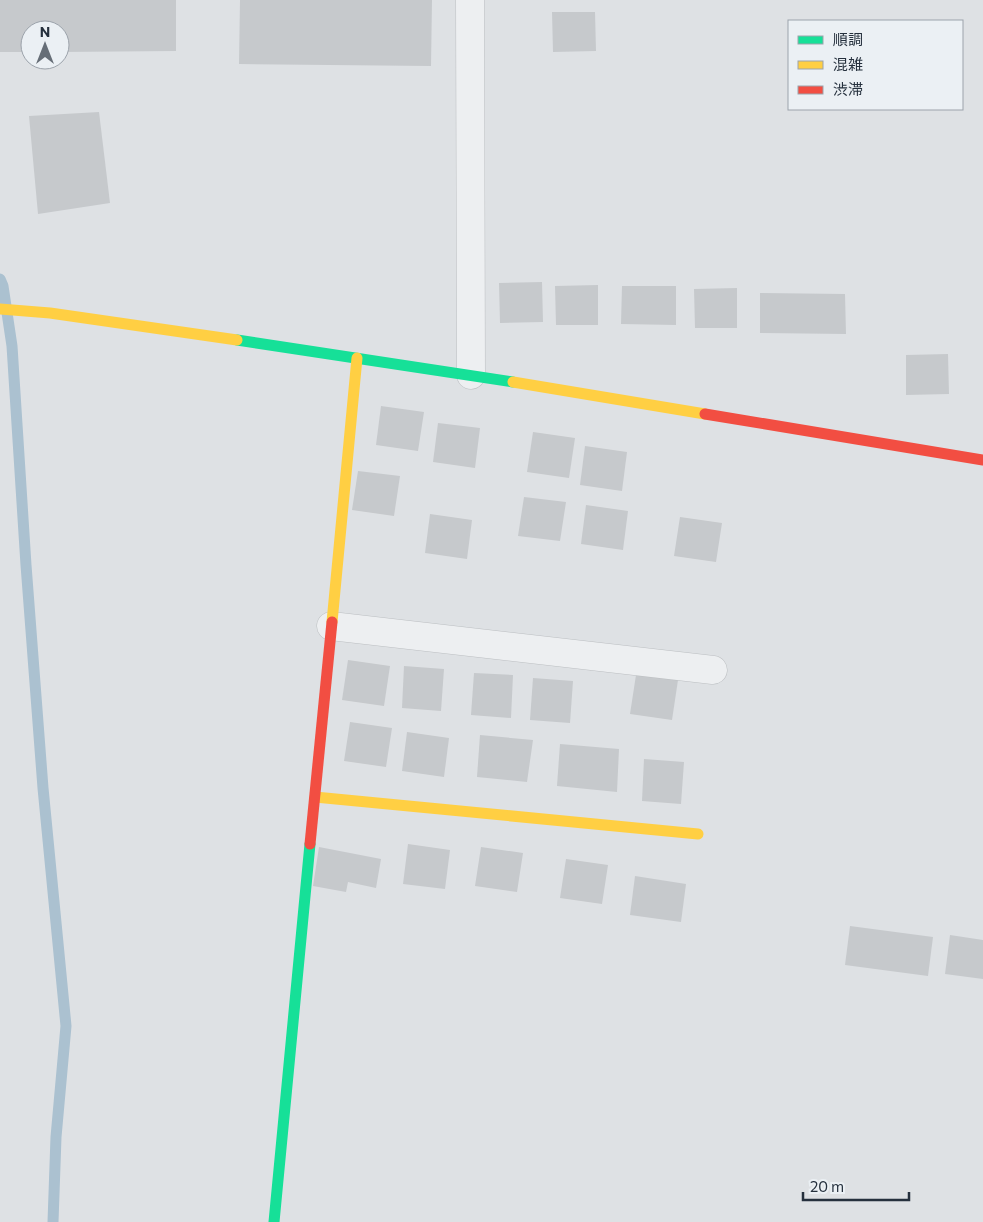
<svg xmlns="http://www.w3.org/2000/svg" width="983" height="1222" viewBox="0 0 983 1222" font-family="Commissioner,'Noto Sans JP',sans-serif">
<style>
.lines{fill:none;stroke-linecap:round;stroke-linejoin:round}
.stream{stroke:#abc1d0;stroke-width:11}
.building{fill:#c6c9cc}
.street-casing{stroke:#bcbfc2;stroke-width:29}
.street{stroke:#edeff1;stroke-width:28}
.fast{stroke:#16e098;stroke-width:11}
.slow{stroke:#ffcf43;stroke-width:11}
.jam{stroke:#f24e42;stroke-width:11}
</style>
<rect width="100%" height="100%" fill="#dee1e4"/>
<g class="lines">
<!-- stream -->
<path class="stream" d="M0 279 3 286 12 346 26 565 43 788 66 1026 56 1137 53 1222"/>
</g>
<!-- building -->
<g class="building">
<path d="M0 0H176V51L60 52V30H30V52H0Z"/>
<path d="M240 0H432L431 66 239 64Z"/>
<path d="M552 12H595L596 51 553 52Z"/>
<path d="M99 112 110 203 38 214 29 116Z"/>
<path d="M542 282 543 322 500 323 499 283Z"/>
<path d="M598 285V325H556L555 286Z"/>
<path d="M622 286H676V325L621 324Z"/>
<path d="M737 288V328H695L694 289Z"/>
<path d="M760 293 845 294 846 334 760 333Z"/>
<path d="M948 354 949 394 906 395V355Z"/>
<path d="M381 406 424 412 418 451 376 445Z"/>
<path d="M438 423 480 428 475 468 433 462Z"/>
<path d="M533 432 575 438 569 478 527 472Z"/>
<path d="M585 446 627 452 622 491 580 485Z"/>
<path d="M358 471 400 476 394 516 352 510Z"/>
<path d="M524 497 566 502 560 541 518 536Z"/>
<path d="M586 505 628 511 623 550 581 544Z"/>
<path d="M430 514 472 520 467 559 425 553Z"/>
<path d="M680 517 722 523 716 562 674 556Z"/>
<path d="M348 660 390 666 384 706 342 700Z"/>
<path d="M404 666 444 669 441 711 402 708Z"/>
<path d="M474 673 513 675 511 718 471 715Z"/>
<path d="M636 675 678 680 672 720 630 714Z"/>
<path d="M533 678 573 681 570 723 530 720Z"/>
<path d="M350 722 392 728 386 767 344 761Z"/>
<path d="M407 732 449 738 444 777 402 771Z"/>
<path d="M480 735 533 740 527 782 477 777Z"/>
<path d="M560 744 619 749 617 792 557 786Z"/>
<path d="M644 759 684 762 681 804 642 801Z"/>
<path d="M408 844 450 850 445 889 403 884Z"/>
<path d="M319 847 381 859 376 888 348 882 346 892 313 886Z"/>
<path d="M481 847 523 853 517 892 475 886Z"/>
<path d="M566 859 608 865 602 904 560 898Z"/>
<path d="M635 876 686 884 681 922 630 915Z"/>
<path d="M850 926 933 937 928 976 845 965Z"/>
<path d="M950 935 983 940V979L945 974Z"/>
</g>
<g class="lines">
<!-- street casing -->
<g class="street-casing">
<g id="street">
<path d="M470 0 471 375"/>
<path d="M331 626 713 670"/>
</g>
</g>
<!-- street -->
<use href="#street" class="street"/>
<!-- fast -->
<g class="fast">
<path d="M237 340 513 382"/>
<path d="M274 1222 310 844"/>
</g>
<!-- slow -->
<g class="slow">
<path d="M0 309 50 313 237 340"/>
<path d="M513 382 705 414"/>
<path d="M332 622 357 358"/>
<path d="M315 797 698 834"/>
</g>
<!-- jam -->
<g class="jam">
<path d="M705 414 983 460"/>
<path d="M310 844 332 622"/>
</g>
</g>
<!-- legend -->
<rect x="788" y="20" width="175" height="90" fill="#ebf0f4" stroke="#9ca3ab"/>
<rect x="798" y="36" width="25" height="8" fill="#16e098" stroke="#9ca3ab"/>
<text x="833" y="45" font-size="15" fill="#25303d">順調</text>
<rect x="798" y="61" width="25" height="8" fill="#ffcf43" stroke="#9ca3ab"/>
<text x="833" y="70" font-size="15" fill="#25303d">混雑</text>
<rect x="798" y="86" width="25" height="8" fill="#f24e42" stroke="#9ca3ab"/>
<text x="833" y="95" font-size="15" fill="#25303d">渋滞</text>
<!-- north arrow -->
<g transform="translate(45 45)"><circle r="24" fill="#ebf0f4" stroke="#9ca3ab"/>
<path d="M0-4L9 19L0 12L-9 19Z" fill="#666e77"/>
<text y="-8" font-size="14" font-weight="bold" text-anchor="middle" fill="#25303d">N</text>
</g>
<!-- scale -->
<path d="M803 1192v8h106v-8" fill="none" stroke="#25303d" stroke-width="2.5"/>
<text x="810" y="1192" font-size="15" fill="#25303d" stroke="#ebf0f4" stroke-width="4" paint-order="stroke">20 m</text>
</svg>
